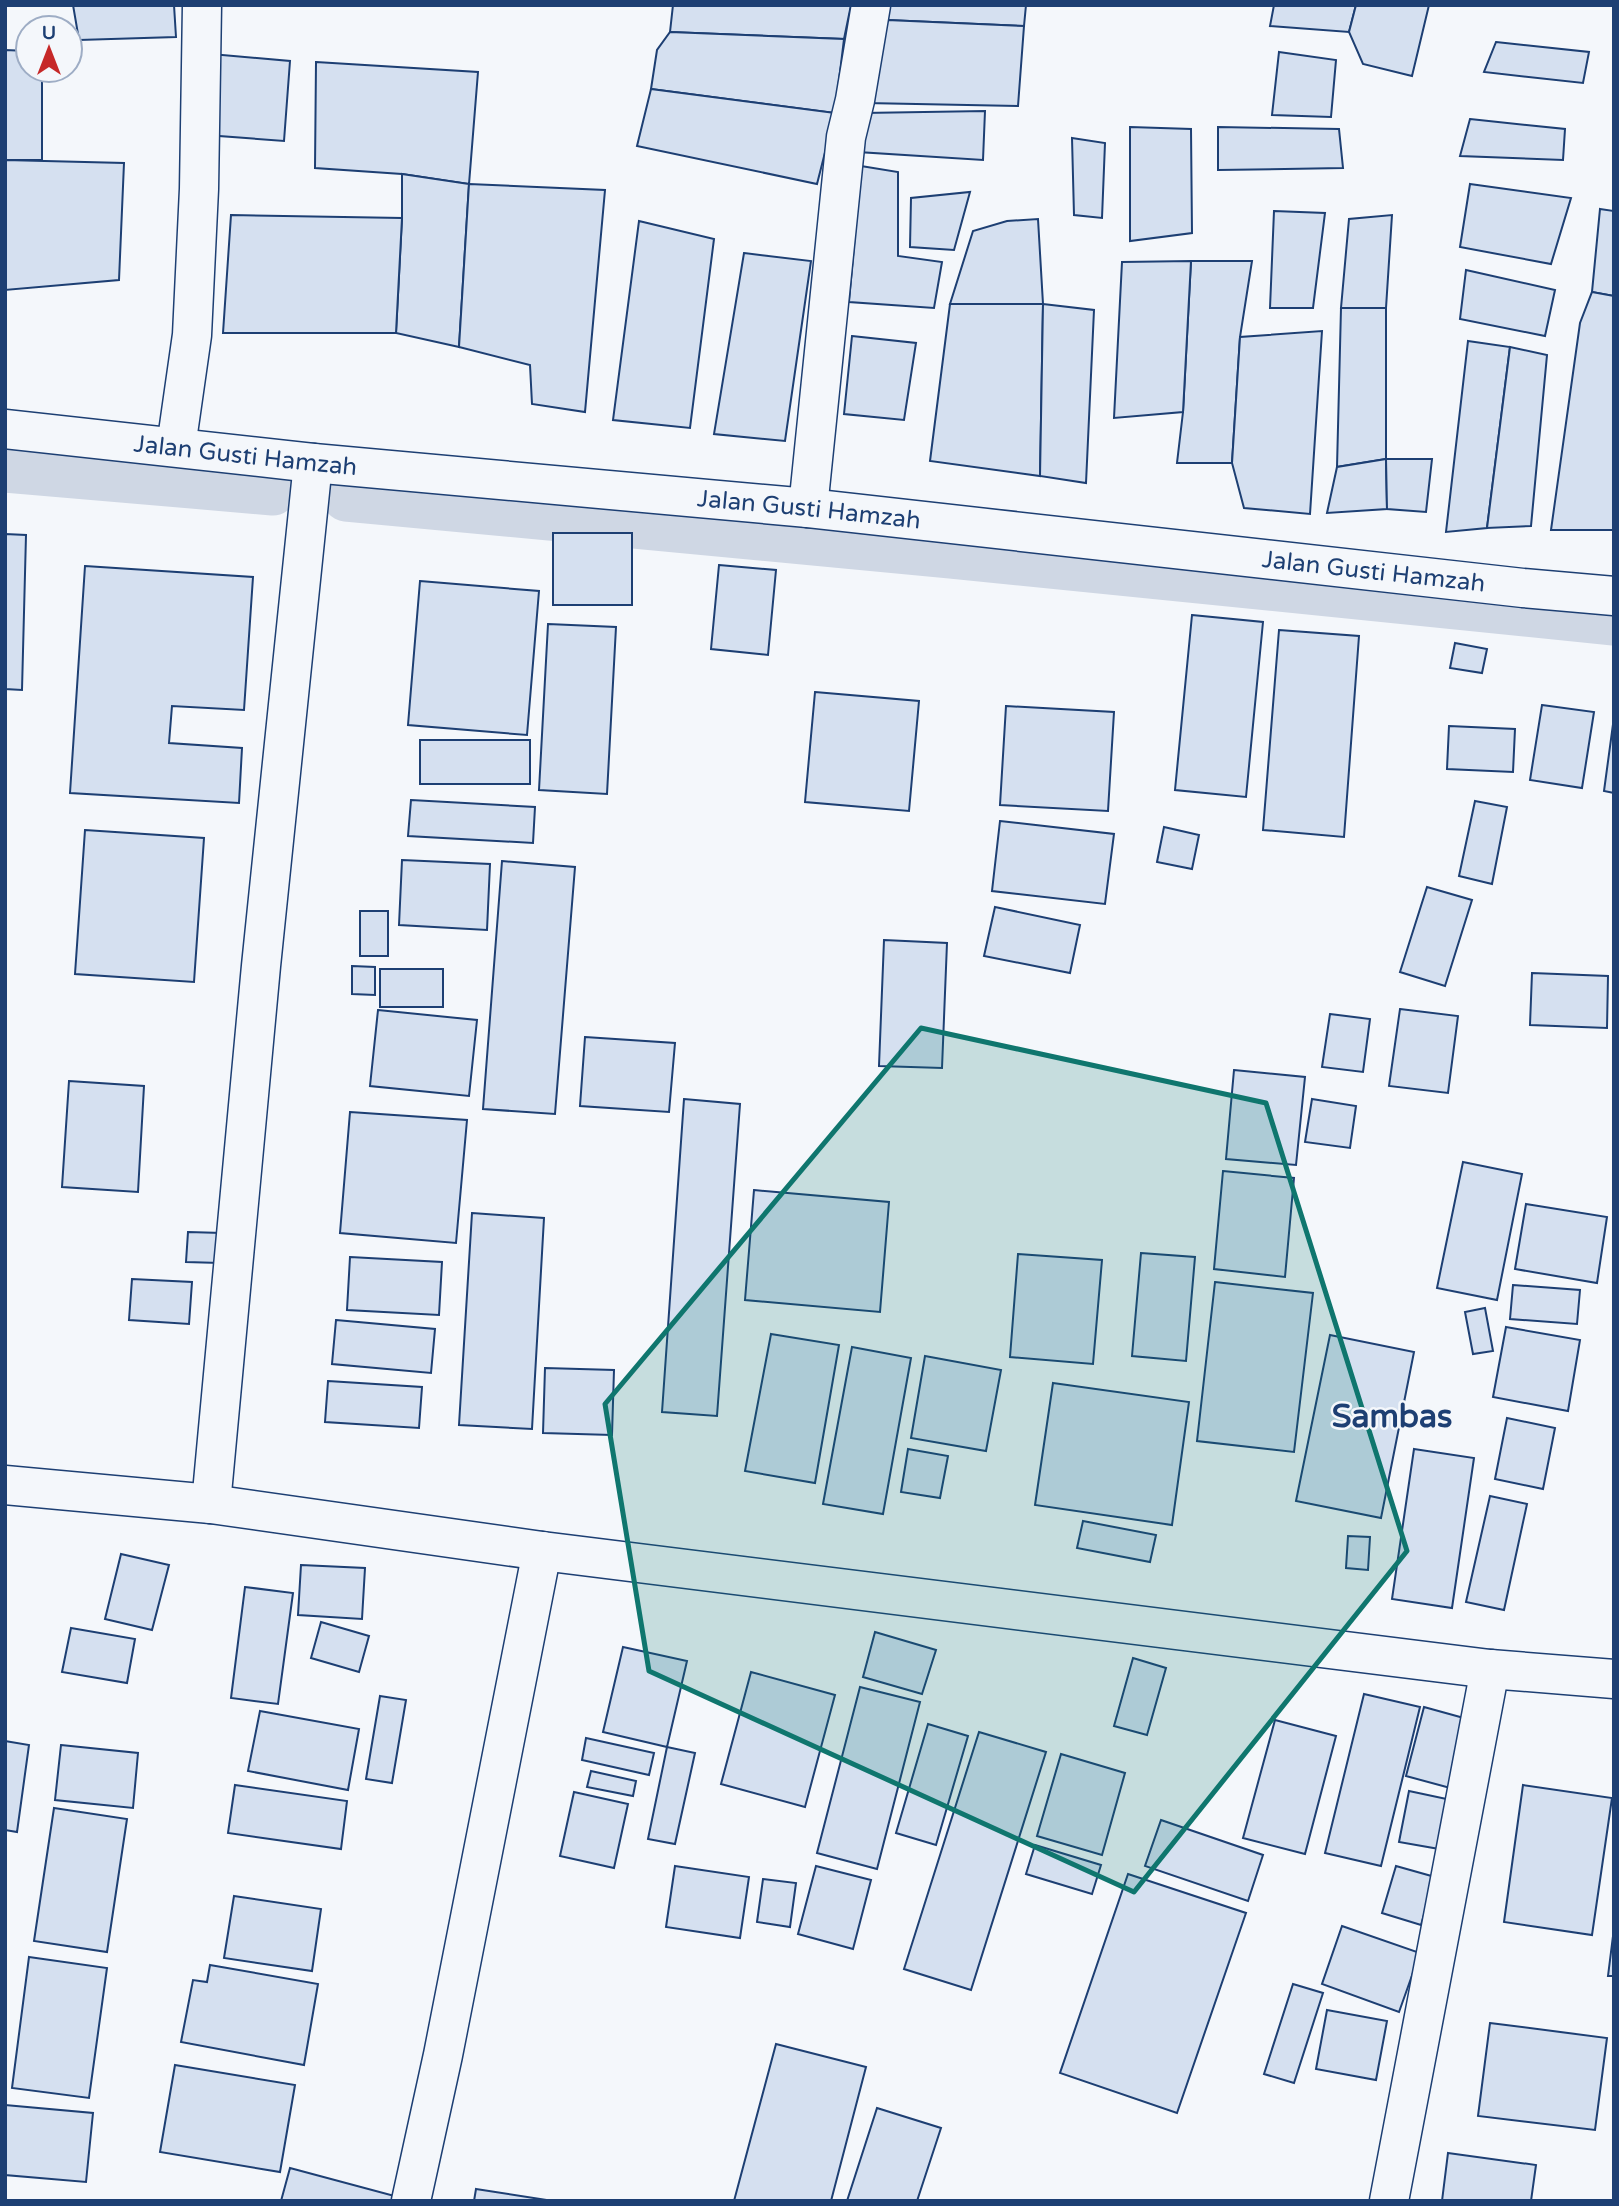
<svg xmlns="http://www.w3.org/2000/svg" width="1619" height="2206" viewBox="0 0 1619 2206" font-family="'Varela Round',sans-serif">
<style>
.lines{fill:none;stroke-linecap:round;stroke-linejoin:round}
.canal{stroke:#cfd7e4;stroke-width:47}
.building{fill:#d5e0f0;stroke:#1d3f73;stroke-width:2}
.minor-casing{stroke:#1d3f73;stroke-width:41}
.minor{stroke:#f4f7fb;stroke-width:38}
.marked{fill:#0f766e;fill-opacity:0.2;stroke:#0f766e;stroke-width:5;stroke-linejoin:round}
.labels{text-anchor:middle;stroke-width:5;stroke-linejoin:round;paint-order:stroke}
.street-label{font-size:24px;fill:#1d3f73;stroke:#f4f7fb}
.district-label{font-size:32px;font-weight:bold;fill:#1d3f73;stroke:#f4f7fb}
</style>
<rect width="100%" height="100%" fill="#f4f7fb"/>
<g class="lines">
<!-- canal -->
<g class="canal">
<path d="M5 469 273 492"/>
<path d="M346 498 951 555 1614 622"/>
</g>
</g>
<!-- building -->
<g class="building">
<path d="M73 5H174L176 37 79 40Z"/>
<path d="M673 5H851L844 39 670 32Z"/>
<path d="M889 5H1026L1024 26 887 20Z"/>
<path d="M1274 5H1356L1349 32 1270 26Z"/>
<path d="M1356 5H1429L1412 76 1363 64 1349 32Z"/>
<path d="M887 20 1024 26 1018 106 866 103Z"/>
<path d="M670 32 844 39 835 113 651 89 657 50Z"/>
<path d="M1496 42 1589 52 1583 83 1484 72Z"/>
<path d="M5 50 28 51V70H42V160H5Z"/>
<path d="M1279 52 1336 60 1331 117 1272 115Z"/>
<path d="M211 54 290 61 284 141 206 135Z"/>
<path d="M316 62 478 72 469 184 402 174 315 168Z"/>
<path d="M651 89 835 113 817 184 637 146Z"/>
<path d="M985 111 983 160 858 152 863 113Z"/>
<path d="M1470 119 1565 129 1563 160 1460 156Z"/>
<path d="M1130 127 1191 129 1192 233 1130 241Z"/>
<path d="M1218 127 1339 129 1343 168 1218 170Z"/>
<path d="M1072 138 1105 143 1102 218 1074 215Z"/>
<path d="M5 160 124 163 119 280 5 290Z"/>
<path d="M861 166 898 172V256L942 262 934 308 849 302Z"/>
<path d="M402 174 469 184 459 347 396 333 402 218Z"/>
<path d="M469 184 605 190 585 412 532 404 530 365 459 347Z"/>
<path d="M1470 184 1571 198 1551 264 1460 247Z"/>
<path d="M970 192 954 250 910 247 911 198Z"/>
<path d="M1600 209 1614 211V296L1592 292Z"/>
<path d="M1274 211 1325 213 1313 308H1270Z"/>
<path d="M231 215 402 218 396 333H223Z"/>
<path d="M1392 215 1386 308H1341L1349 219Z"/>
<path d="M1038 219 1043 304H950L973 231 1007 221Z"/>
<path d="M639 221 714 239 690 428 613 420Z"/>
<path d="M744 253 811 261 785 441 714 434Z"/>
<path d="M1191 261H1252L1240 337 1232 463H1177L1183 412Z"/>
<path d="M1191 261 1183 412 1114 418 1122 262Z"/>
<path d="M1466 270 1555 290 1545 336 1460 319Z"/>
<path d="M1592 292 1614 296V530H1551L1580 323Z"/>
<path d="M950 304H1043L1040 476 930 461Z"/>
<path d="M1043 304 1094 310 1086 483 1040 476Z"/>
<path d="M1341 308H1386V459L1337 467Z"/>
<path d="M1322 331 1310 514 1244 508 1232 463 1240 337Z"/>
<path d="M852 336 916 343 904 420 844 414Z"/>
<path d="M1468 341 1510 347 1487 528 1446 532Z"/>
<path d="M1510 347 1547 355 1531 526 1487 528Z"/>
<path d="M1386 459 1387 509 1327 513 1337 467Z"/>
<path d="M1386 459H1432L1426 512 1387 509Z"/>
<rect x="553" y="533" width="79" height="72"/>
<path d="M5 534 26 535 22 690 5 689Z"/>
<path d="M719 565 776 570 768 655 711 649Z"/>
<path d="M85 566 253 577 244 710 172 706 169 743 242 748 239 803 70 793Z"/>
<path d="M420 581 539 591 527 735 408 725Z"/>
<path d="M1192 615 1263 622 1246 797 1175 790Z"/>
<path d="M548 624 616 627 607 794 539 790Z"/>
<path d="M1279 630 1359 636 1344 837 1263 830Z"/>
<path d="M1455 643 1487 649 1482 673 1450 668Z"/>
<path d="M815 692 919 701 909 811 805 802Z"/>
<path d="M1542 705 1594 712 1582 788 1530 780Z"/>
<path d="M1006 706 1114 712 1108 811 1000 805Z"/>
<path d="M1614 717V793L1604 791Z"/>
<path d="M1449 726 1515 729 1513 772 1447 769Z"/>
<rect x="420" y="740" width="110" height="44"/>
<path d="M411 800 535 807 533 843 408 836Z"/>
<path d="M1475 801 1507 807 1492 884 1459 876Z"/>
<path d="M1000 821 1114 834 1105 904 992 891Z"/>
<path d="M1164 827 1199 835 1192 869 1157 862Z"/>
<path d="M85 830 204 838 194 982 75 974Z"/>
<path d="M402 860 490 864 487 930 399 925Z"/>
<path d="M502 861 575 867 555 1114 483 1109Z"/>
<path d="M1427 887 1472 900 1445 986 1400 972Z"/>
<path d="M995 907 1080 925 1070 973 984 956Z"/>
<rect x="360" y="911" width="28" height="45"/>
<path d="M884 940 947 943 942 1068 879 1066Z"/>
<path d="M352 966 375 967V995L352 994Z"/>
<rect x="380" y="969" width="63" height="38"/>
<path d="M1532 973 1608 976 1607 1028 1530 1025Z"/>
<path d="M1400 1009 1458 1016 1448 1093 1389 1086Z"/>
<path d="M378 1010 477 1020 469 1096 370 1086Z"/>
<path d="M1330 1014 1370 1019 1363 1072 1322 1067Z"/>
<path d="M585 1037 675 1043 669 1112 580 1106Z"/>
<path d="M1234 1070 1305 1077 1296 1165 1226 1159Z"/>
<path d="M69 1081 144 1086 138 1192 62 1187Z"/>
<path d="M684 1099 740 1104 717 1416 662 1412Z"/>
<path d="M1312 1099 1356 1106 1350 1148 1305 1142Z"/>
<path d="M350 1112 467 1120 456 1243 340 1233Z"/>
<path d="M1463 1162 1522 1174 1497 1300 1437 1288Z"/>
<path d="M1223 1171 1294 1178 1285 1277 1214 1269Z"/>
<path d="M754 1190 889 1202 880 1312 745 1300Z"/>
<path d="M1526 1204 1607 1217 1597 1283 1515 1269Z"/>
<path d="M472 1213 544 1218 532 1429 459 1425Z"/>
<path d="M188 1232 222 1233 220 1263 186 1262Z"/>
<path d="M1141 1253 1195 1257 1186 1361 1132 1356Z"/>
<path d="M1018 1254 1102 1260 1093 1364 1010 1357Z"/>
<path d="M350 1257 442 1262 439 1315 347 1310Z"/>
<path d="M132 1279 192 1282 189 1324 129 1320Z"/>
<path d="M1215 1282 1313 1293 1294 1452 1197 1441Z"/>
<path d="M1513 1285 1580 1290 1577 1324 1510 1319Z"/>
<path d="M1485 1308 1493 1351 1473 1354 1465 1312Z"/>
<path d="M336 1320 435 1329 431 1373 332 1364Z"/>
<path d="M1506 1327 1580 1340 1568 1411 1493 1397Z"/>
<path d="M771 1334 839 1345 815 1483 745 1471Z"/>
<path d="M1330 1335 1414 1352 1381 1518 1296 1501Z"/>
<path d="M852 1347 911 1358 883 1514 823 1504Z"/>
<path d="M925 1356 1001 1370 986 1451 911 1438Z"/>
<path d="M545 1368 614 1370 612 1435 543 1433Z"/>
<path d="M328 1381 422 1387 419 1428 325 1422Z"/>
<path d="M1053 1383 1189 1402 1172 1525 1035 1505Z"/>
<path d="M1507 1418 1555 1428 1543 1489 1495 1479Z"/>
<path d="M908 1449 948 1456 940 1498 901 1492Z"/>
<path d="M1414 1449 1474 1458 1452 1608 1392 1599Z"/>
<path d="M1490 1496 1527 1504 1504 1610 1466 1602Z"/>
<path d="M1083 1521 1156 1535 1150 1562 1077 1548Z"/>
<path d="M1348 1536 1370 1537 1368 1570 1346 1568Z"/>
<path d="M121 1554 169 1565 152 1630 105 1619Z"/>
<path d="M301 1565 365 1568 362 1619 298 1615Z"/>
<path d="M245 1587 293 1593 278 1704 231 1698Z"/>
<path d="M321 1622 369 1636 359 1672 311 1658Z"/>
<path d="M71 1628 135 1639 127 1683 62 1672Z"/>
<path d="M875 1632 936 1650 922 1694 863 1677Z"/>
<path d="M623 1647 687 1661 667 1747 603 1732Z"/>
<path d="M1133 1658 1166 1668 1147 1735 1114 1726Z"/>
<path d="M751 1672 835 1695 805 1807 721 1784Z"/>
<path d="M860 1687 920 1702 877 1869 817 1853Z"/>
<path d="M1364 1694 1420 1707 1381 1866 1325 1853Z"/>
<path d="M380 1696 406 1700 392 1783 366 1779Z"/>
<path d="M1424 1707 1471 1720 1454 1789 1406 1776Z"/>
<path d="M260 1711 359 1729 348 1790 248 1771Z"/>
<path d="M1275 1720 1336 1736 1305 1854 1243 1838Z"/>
<path d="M928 1724 968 1736 936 1845 896 1833Z"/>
<path d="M979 1732 1046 1752 971 1990 904 1969Z"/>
<path d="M586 1738 654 1753 649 1775 582 1760Z"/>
<path d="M5 1741 29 1745 17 1832 5 1830Z"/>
<path d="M61 1745 138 1753 133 1808 55 1800Z"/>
<path d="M667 1747 695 1753 675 1844 648 1839Z"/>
<path d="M1061 1754 1125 1773 1102 1855 1037 1836Z"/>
<path d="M591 1771 636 1781 633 1796 587 1787Z"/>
<path d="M235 1785 347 1801 341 1849 228 1833Z"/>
<path d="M1523 1785 1612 1798 1592 1935 1504 1922Z"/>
<path d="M1409 1791 1456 1801 1445 1850 1399 1842Z"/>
<path d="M574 1792 628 1804 614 1868 560 1856Z"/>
<path d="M54 1808 127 1819 107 1952 34 1941Z"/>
<path d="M1161 1820 1263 1855 1248 1901 1145 1866Z"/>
<path d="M1035 1845 1101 1865 1092 1894 1026 1874Z"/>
<path d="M675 1866 749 1877 740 1938 666 1927Z"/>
<path d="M816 1866 871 1880 853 1949 798 1934Z"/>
<path d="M1396 1866 1435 1877 1421 1925 1382 1913Z"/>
<path d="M1128 1874 1246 1913 1177 2113 1060 2073Z"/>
<path d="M763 1879 796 1883 790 1927 757 1922Z"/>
<path d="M234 1896 321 1909 312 1971 224 1958Z"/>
<path d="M1342 1926 1420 1953 1399 2012 1322 1984Z"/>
<path d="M1614 1928V1976H1608Z"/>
<path d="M29 1957 107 1968 89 2098 12 2088Z"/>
<path d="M210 1965 318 1984 304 2065 181 2042 193 1980 207 1982Z"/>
<path d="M1293 1984 1323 1993 1294 2083 1264 2074Z"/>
<path d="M1327 2010 1387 2021 1376 2080 1316 2069Z"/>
<path d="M1490 2023 1607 2038 1595 2130 1478 2116Z"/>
<path d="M776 2044 866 2067 831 2201H734Z"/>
<path d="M175 2065 295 2085 280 2172 160 2152Z"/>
<path d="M5 2105 93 2113 86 2182 5 2175Z"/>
<path d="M877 2108 941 2128 917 2201H847Z"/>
<path d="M1448 2153 1536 2165 1531 2201H1442Z"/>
<path d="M290 2168 402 2198V2201H281Z"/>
<path d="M476 2189 553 2201H474Z"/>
</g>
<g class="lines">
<!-- minor casing -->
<g class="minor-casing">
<g id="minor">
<path id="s1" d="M5 429 313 463 808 508 1523 588 1614 596"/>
<path d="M176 447 192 335 199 189 202 5"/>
<path d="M808 508 846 137 855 100 871 5"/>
<path d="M5 1485 211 1504 542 1551 1490 1669 1614 1679"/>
<path d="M211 1504 261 966 313 463"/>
<path d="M411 2201 443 2055 542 1551"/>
<path d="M1389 2201 1490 1669"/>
</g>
</g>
<!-- minor -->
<use href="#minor" class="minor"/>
</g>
<!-- marked area -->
<path class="marked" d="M921 1028 1266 1103 1407 1551 1134 1892 649 1671 605 1404Z"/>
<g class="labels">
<!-- street labels -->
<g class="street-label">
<text dy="8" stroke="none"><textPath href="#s1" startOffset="242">Jalan Gusti Hamzah</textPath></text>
<text dy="8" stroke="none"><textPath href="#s1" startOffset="808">Jalan Gusti Hamzah</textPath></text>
<text dy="8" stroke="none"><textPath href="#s1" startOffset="1376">Jalan Gusti Hamzah</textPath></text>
</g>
<!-- district labels -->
<g class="district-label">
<text x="1392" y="1427">Sambas</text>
</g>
</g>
<!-- border -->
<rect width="1619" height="2206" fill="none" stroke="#1d3f73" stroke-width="14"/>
<!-- north arrow -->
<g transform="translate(49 49)"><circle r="33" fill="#f4f7fb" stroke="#9eadc5" stroke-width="2"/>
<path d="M0-5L12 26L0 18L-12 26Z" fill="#c62828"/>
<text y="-10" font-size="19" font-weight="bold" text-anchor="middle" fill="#1d3f73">U</text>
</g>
</svg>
